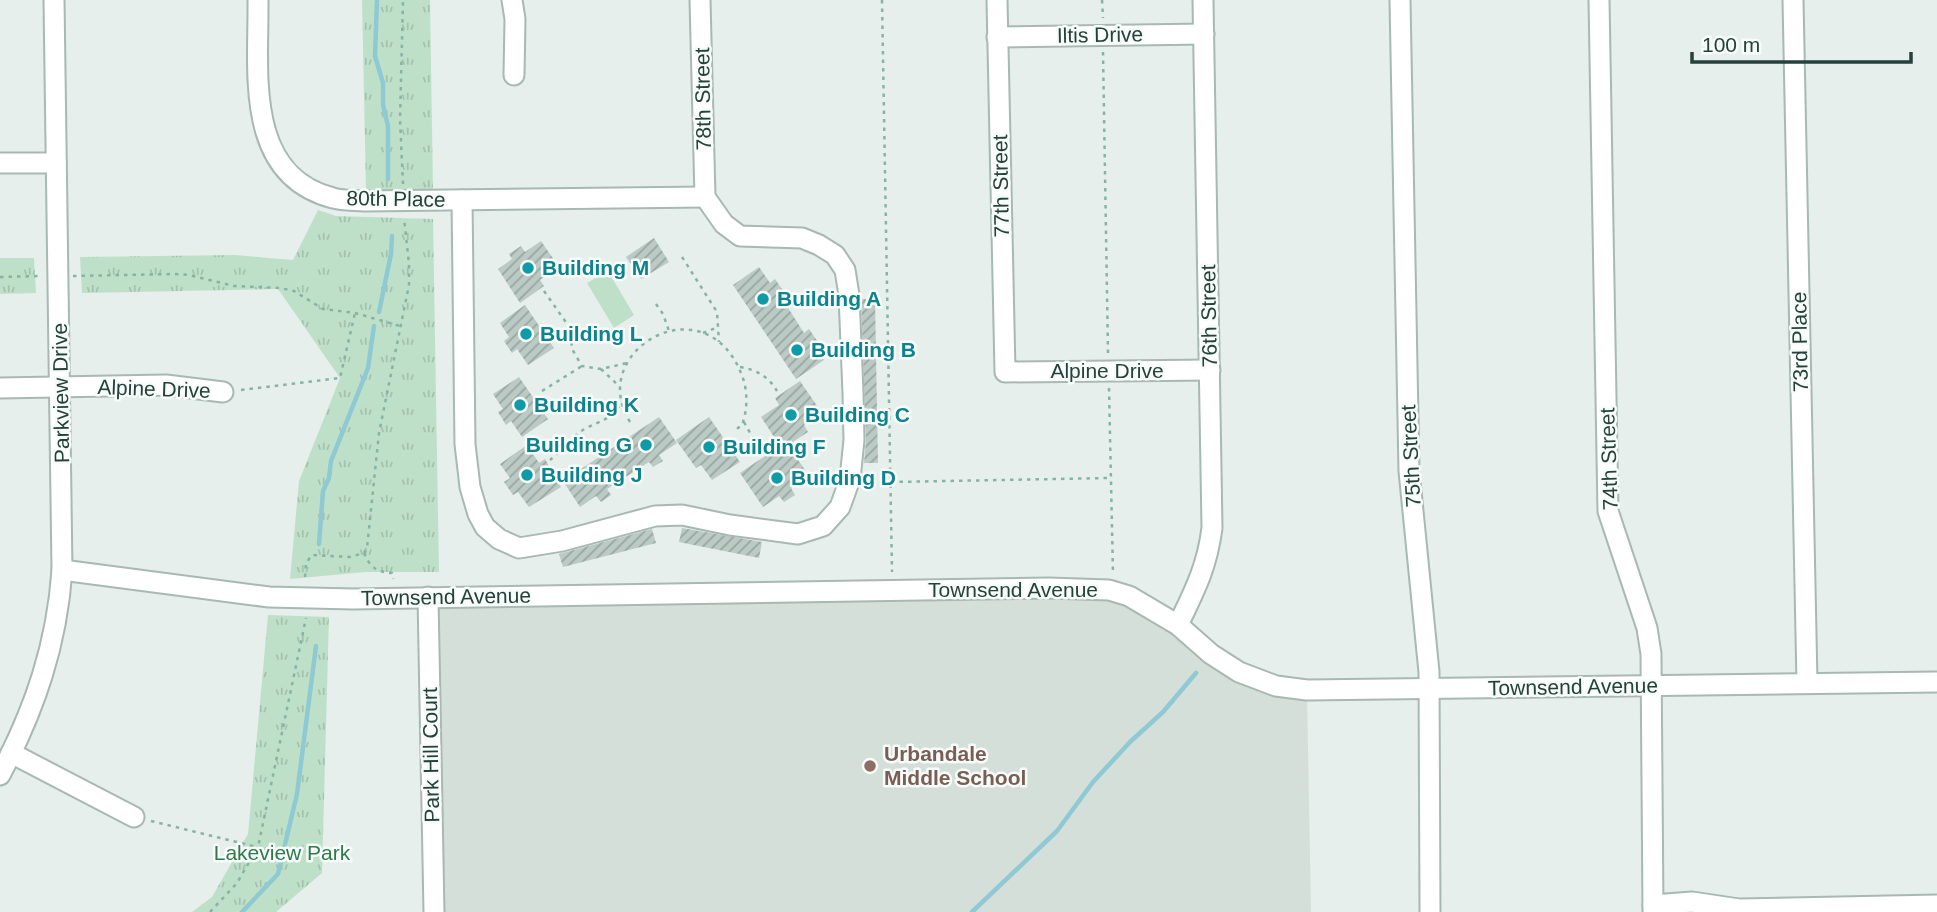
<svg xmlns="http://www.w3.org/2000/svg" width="1937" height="912" viewBox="0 0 1937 912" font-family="Helvetica,sans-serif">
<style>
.built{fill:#d4dfda}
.grass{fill:url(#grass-tufts)}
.garden{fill:#bfe0c8}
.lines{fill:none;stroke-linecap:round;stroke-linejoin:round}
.stream{stroke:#8ec9d4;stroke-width:4.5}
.building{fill:url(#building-hatch)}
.minor-casing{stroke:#a8b8b2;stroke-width:23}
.path{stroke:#86b3a5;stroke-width:2.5;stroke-dasharray:3.5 5;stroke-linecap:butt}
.minor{stroke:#fff;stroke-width:19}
.culture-dot{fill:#0f9aa8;stroke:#f7fbf9;stroke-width:2.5}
.education-dot{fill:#8d6e63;stroke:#f7fbf9;stroke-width:2.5}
.labels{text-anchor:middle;stroke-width:5;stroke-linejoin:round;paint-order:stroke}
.street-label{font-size:21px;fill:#24423a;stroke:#f7fbf9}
.culture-label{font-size:21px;font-weight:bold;fill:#0d838f;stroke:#f7fbf9;text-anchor:start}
.education-label{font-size:21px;font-weight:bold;fill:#785e54;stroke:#f7fbf9;text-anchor:start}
.park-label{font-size:21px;fill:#2d7a4b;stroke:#f7fbf9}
</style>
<defs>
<pattern id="grass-tufts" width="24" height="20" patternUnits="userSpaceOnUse" patternTransform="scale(1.75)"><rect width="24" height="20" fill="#bfe0c8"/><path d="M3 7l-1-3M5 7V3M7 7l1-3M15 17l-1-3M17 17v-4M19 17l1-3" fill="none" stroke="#a4c1ad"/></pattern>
<pattern id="building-hatch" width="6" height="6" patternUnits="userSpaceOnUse" patternTransform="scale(1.75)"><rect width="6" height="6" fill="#bbcac4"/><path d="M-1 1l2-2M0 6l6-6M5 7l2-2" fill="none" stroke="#98a6a0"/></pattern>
</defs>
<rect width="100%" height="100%" fill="#e6efeb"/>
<!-- built -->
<path class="built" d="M1109 590 1211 654 1307 690 1311 912H434L428 597Z"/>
<!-- grass -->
<g class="grass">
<path d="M362 0H430L433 191H366Z"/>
<path d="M318 210 336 216 433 219 439 572H366L290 579 299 481 340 378 278 289 82 293 80 257 235 255 293 260Z"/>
<path d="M0 258H34L36 293 0 294Z"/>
<path d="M268 615 329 617 322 873 276 912H192L212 897 248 834Z"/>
</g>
<!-- garden -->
<path class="garden" d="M608 271 634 315 614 328 587 283Z"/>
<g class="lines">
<!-- stream -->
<g class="stream">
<path d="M377 0 375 56 383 83V105L388 126V179"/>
<path d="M379 312 391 254 392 236"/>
<path d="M319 544 323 491 329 478 331 461 368 368 374 326"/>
<path d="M242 912 278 874 297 794 316 646"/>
<path d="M972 912 1057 831 1093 782 1130 742 1163 712 1196 673"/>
</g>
</g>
<!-- building -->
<g class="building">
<path d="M654 238 669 262 641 279 626 257Z"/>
<path d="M541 241 559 267 540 280 544 286 520 303 498 269 512 259 509 254 521 246 525 252Z"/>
<path d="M759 267 770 283 775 279 784 292 780 295 804 333 809 329 818 342 814 345 824 360 796 379 733 285Z"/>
<path d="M861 299H875L878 463H864L866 440Z"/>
<path d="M525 305 554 348 528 365 517 349 512 353 504 341 509 337 500 323Z"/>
<path d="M519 377 548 419 522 437 511 421 506 425 498 412 503 409 493 394Z"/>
<path d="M800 381 822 413 804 425 808 432 788 445 809 476 791 488 795 495 784 502 779 496 763 507 740 473 780 446 761 417 779 405 775 398Z"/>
<path d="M659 417 677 443 659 455 663 461 653 467 649 462 607 489 611 495 601 502 596 496 580 507 563 481Z"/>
<path d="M709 417 740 462 712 480 701 465 696 468 676 440Z"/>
<path d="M527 445 539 463 545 459 561 487 529 507 518 492 513 495 504 482 510 478 500 464Z"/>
<path d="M682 528 762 542 759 558 679 542Z"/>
<path d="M652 529 656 543 563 567 559 554Z"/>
</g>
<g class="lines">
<!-- minor casing -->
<g class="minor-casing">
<g id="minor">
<path d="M258 0C259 70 243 175 333 198 343 201 354 200 365 201L705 197"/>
<path d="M512 0 515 19 514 75"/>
<path d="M700 0 705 197"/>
<path d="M997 0 1005 372 1210 370"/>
<path d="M1400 0 1409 471 1429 672 1430 912"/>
<path d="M1599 0 1608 511 1647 628 1651 654 1653 912"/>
<path d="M1793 0 1807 683"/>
<path d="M997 37 1204 34"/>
<path d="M0 163H56"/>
<path d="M462 200 465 444 470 487 478 514 485 527 499 539 519 548 562 541 655 516 682 515 730 525 798 534 823 526 840 507 850 479 854 440 853 393 849 295 845 270 835 255 819 245 802 238 740 236 724 224 705 197"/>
<path d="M0 388 166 385 223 392"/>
<path d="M62 570 269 597 353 599 1049 588 1109 590 1129 596 1178 625 1211 654 1239 672 1276 686 1307 690 1937 682"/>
<path d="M428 597 434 912"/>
<path d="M1178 625C1195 590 1207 567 1212 528L1203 0"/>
<path d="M11 753 134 817"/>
<path d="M0 775C35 709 57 644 62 570L54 0"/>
<path d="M1653 905 1692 902 1739 909 1937 905"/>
</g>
</g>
<!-- path -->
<g class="path">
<path d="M882 0 892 572"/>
<path d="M1102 0 1103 18"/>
<path d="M1103 52 1108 353"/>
<path d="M403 184 400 120 403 0"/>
<path d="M682 257 717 312 719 342"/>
<path d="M73 276 175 274 189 275 234 286 280 288 294 291 323 309 355 313 400 326"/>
<path d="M0 277 42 276"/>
<path d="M544 291 570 328 572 349 582 366 601 369 627 363"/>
<path d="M656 304 663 314 669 331"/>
<path d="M703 333 716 328"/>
<path d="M740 367C757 370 768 376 777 391"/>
<path d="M601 369 619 386"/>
<path d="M1109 388 1113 574"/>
<path d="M241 390 340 378 355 313"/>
<path d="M542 391 582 366"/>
<path d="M630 422C585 351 704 282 741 373 748 389 748 409 742 425L734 431"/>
<path d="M744 422 761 453"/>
<path d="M572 441 578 456"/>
<path d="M550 460C560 452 575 434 583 430 598 421 610 421 620 405"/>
<path d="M891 482 1110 478"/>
<path d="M364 553C370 567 376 572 392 573L393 579"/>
<path d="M305 577 306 563 312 555 350 557 364 553 367 548 379 433 409 285V264L404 218"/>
<path d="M151 821 257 847"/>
<path d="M210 912 237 883 258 847 306 618"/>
</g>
<!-- minor -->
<use href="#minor" class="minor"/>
</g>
<!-- markers -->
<g class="culture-dot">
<circle cx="528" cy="268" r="7"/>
<circle cx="763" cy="299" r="7"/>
<circle cx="526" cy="334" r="7"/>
<circle cx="797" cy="350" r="7"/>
<circle cx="520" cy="405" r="7"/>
<circle cx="791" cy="415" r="7"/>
<circle cx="646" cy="445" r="7"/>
<circle cx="709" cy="447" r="7"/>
<circle cx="527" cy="475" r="7"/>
<circle cx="777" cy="478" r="7"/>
</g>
<circle class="education-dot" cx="870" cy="766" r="7"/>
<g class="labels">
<!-- street labels -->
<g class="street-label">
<text transform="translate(1100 35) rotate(-1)" y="7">Iltis Drive</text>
<text transform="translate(703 99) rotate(-91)" y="7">78th Street</text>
<text transform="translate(1001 186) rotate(-91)" y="7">77th Street</text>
<text transform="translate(396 199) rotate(1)" y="7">80th Place</text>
<text transform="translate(1209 316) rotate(-91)" y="7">76th Street</text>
<text transform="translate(1800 342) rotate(-91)" y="7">73rd Place</text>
<text x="1107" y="378">Alpine Drive</text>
<text transform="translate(154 389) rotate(2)" y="7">Alpine Drive</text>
<text transform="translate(61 393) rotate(-91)" y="7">Parkview Drive</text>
<text transform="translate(1411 456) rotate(-93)" y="7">75th Street</text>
<text transform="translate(1609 459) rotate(-92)" y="7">74th Street</text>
<text x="1013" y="597">Townsend Avenue</text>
<text transform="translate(446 597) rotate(-1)" y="7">Townsend Avenue</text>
<text transform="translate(1573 687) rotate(-1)" y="7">Townsend Avenue</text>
<text transform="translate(431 755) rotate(-91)" y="7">Park Hill Court</text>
</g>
<!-- culture labels -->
<g class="culture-label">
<text x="542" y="275">Building M</text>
<text x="777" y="306">Building A</text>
<text x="540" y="341">Building L</text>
<text x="811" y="357">Building B</text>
<text x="534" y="412">Building K</text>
<text x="805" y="422">Building C</text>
<text x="632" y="452" text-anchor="end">Building G</text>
<text x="723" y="454">Building F</text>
<text x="541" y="482">Building J</text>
<text x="791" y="485">Building D</text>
</g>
<!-- education labels -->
<g class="education-label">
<text x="884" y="761">Urbandale<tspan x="884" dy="24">Middle School</tspan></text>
</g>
<!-- park labels -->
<g class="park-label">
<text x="282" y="860">Lakeview Park</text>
</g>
</g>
<!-- scale -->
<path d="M1692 52v10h219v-10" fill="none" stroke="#24423a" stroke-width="3.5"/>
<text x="1702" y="52" font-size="21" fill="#24423a" stroke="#f7fbf9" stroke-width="5" paint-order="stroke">100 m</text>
</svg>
